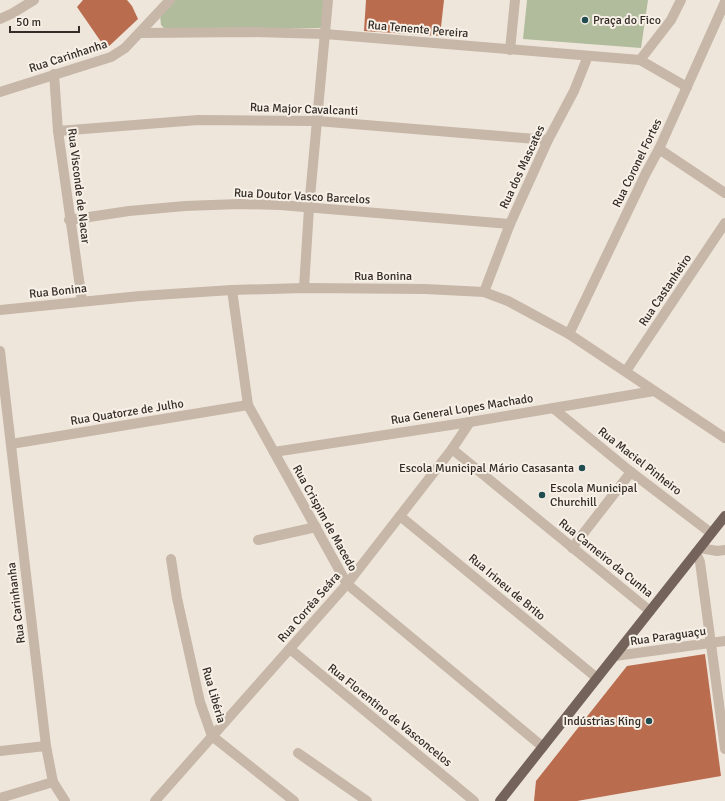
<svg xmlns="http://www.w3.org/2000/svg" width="725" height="801" viewBox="0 0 725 801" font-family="Signika,sans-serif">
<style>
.green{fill:#b0bc9c}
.building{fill:#ba6c4e}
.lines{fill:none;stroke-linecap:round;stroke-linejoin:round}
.minor{stroke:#c6b7a8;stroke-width:10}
.major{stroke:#74635a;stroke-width:10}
.poi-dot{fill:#214c50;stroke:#f7f0e7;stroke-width:1.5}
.labels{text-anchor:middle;stroke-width:4;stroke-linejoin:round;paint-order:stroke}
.poi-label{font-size:12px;fill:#332c27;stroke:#f7f0e7;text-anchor:start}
.street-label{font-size:12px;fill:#332c27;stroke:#f7f0e7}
</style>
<rect width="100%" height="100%" fill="#efe6db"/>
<!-- green -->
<g class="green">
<path d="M174 0H324L323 28H250L168 32 161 25 160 15Z"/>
<path d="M527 0H648L641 48 523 39Z"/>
</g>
<!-- building -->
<g class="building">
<path d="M83 0H127L132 6 138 19 106 49 77 7Z"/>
<path d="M366 0H444L440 36 364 31Z"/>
<path d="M705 654 721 776 577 801H534L536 781 627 666Z"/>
</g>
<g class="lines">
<!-- minor -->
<g class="minor">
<path d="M0 19 13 13 34 0"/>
<path d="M140 33 251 32 325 34 640 60 687 87"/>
<path d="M510 50 515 0"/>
<path d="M640 60 671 20 681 0"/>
<path d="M54 74 58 131 82 301"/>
<path d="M0 92 111 57 125 48 170 0"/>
<path d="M58 131 198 120 317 121 548 140"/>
<path d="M659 149 725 193"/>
<path d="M69 220 129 211 185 206 239 204 280 205 510 224"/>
<path d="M304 288 309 208 328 0"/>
<path d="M232 290 248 405 347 584 543 747"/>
<path d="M484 292 510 224 548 140 574 91 588 56"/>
<path d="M0 310 140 296 232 290 304 288 425 289 484 292 508 301 569 334 725 438"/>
<path d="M569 334 646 173 659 149 725 2"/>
<path d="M0 351 46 746 53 782 65 801"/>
<path d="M626 371 725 223"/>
<path d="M553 408 631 472 711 533"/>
<path d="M11 444 248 405"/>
<path d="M452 449 650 611"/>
<path d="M274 452 470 422 654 391"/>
<path d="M400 516 597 678"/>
<path d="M258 540 316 527"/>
<path d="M572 548 631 472"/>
<path d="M700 548 717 551 725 550"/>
<path d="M696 553 700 562 725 749"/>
<path d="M171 559 177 598 200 702 212 736 294 801"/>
<path d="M290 649 474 801"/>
<path d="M615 656 725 641"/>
<path d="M0 751 46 746"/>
<path d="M298 753 367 801"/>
<path d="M0 798 53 782"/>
<path d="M155 801 347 584 452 449 470 422"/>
</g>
<!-- major -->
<path class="major" d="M500 801 725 516"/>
</g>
<!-- markers -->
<g class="poi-dot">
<circle cx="585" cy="20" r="4"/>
<circle cx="582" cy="468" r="4"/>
<circle cx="542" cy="495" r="4"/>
<circle cx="649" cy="721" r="4"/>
</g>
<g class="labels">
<!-- poi labels -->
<g class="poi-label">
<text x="593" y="24">Praça do Fico</text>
<text x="574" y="472" text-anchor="end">Escola Municipal Mário Casasanta</text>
<text x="550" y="492">Escola Municipal<tspan x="550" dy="14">Churchill</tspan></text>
<text x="641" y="725" text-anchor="end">Indústrias King</text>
</g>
<!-- street labels -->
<g class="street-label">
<text transform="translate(418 29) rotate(5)" y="4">Rua Tenente Pereira</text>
<text transform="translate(68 56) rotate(-18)" y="4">Rua Carinhanha</text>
<text transform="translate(304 109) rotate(2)" y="4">Rua Major Cavalcanti</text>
<text transform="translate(637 163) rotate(-64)" y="4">Rua Coronel Fortes</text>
<text transform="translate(522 167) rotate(-65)" y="4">Rua dos Mascates</text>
<text transform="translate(79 186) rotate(83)" y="4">Rua Visconde de Nacar</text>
<text transform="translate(302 196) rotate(3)" y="4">Rua Doutor Vasco Barcelos</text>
<text x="383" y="280">Rua Bonina</text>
<text transform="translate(665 290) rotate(-56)" y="4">Rua Castanheiro</text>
<text transform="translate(58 291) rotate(-6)" y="4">Rua Bonina</text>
<text transform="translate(462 409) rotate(-9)" y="4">Rua General Lopes Machado</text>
<text transform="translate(127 412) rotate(-9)" y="4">Rua Quatorze de Julho</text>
<text transform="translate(640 461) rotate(38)" y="4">Rua Maciel Pinheiro</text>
<text transform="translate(325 518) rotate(61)" y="4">Rua Crispim de Macedo</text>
<text transform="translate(606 558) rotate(39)" y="4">Rua Carneiro da Cunha</text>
<text transform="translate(507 587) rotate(40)" y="4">Rua Irineu de Brito</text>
<text transform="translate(16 603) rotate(-97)" y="4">Rua Carinhanha</text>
<text transform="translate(309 607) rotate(-49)" y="4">Rua Corrêa Seára</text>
<text transform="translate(668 636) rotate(-8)" y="4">Rua Paraguaçu</text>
<text transform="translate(214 695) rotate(74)" y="4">Rua Libéria</text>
<text transform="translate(390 715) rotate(39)" y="4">Rua Florentino de Vasconcelos</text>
</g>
</g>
<!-- scale -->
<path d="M10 26v6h69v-6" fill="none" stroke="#332c27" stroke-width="2"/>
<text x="16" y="26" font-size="12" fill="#332c27" stroke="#f7f0e7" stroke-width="3" paint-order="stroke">50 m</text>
</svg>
